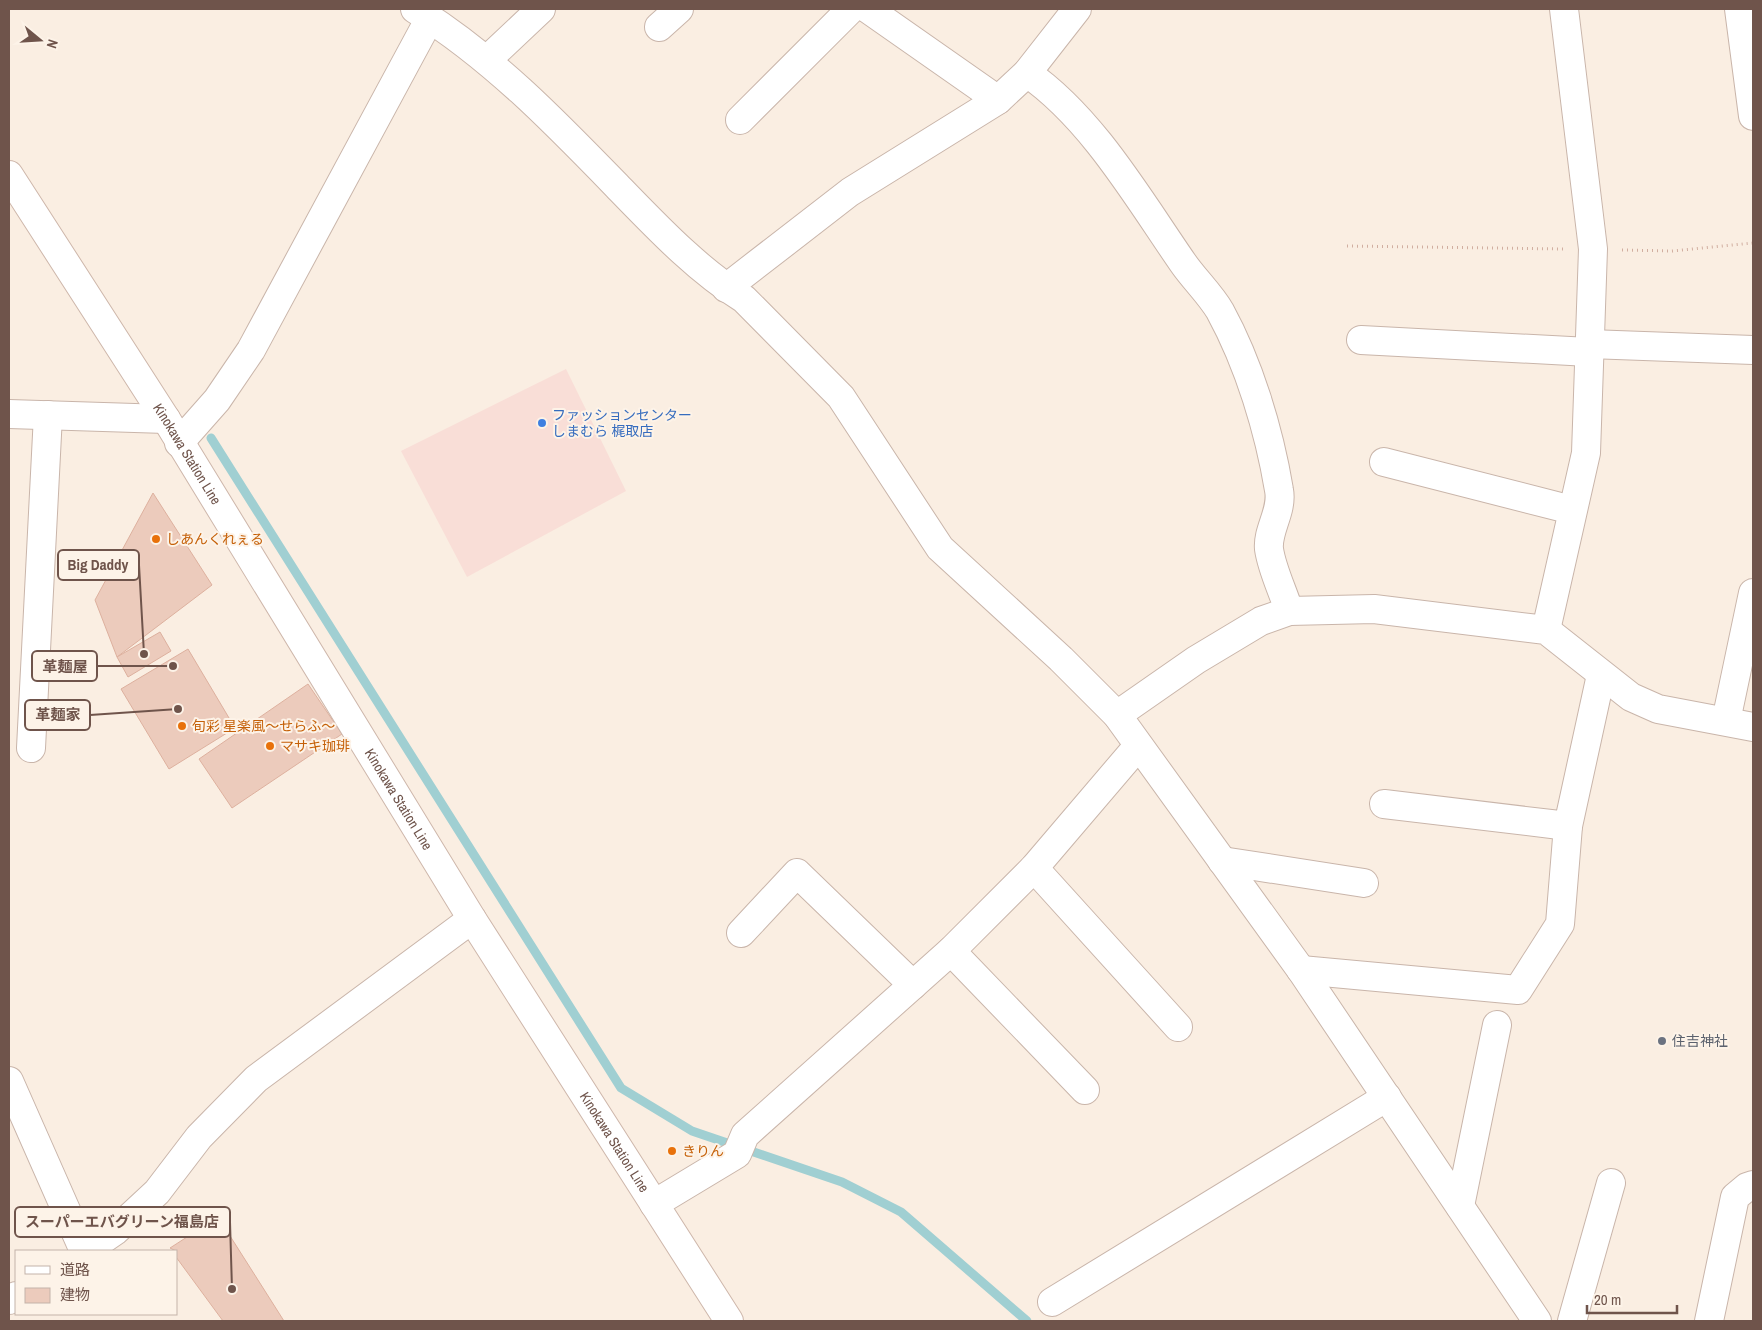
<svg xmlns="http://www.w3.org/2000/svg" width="1762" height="1330" viewBox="0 0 1762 1330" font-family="'Archivo Narrow','Noto Sans JP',sans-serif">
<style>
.commercial{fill:#f9ded7}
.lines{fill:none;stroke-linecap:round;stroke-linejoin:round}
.stream{stroke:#a0cfd2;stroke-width:9}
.building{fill:#eccbbc;stroke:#ddb09e}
.street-casing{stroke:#c9b5aa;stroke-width:30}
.secondary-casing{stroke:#ceb7ab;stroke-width:30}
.path{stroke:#d1aea0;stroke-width:3;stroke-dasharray:1 4;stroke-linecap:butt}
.street{stroke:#fff;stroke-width:28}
.secondary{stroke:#fff;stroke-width:28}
.shop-dot{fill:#3f7fe0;stroke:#fdf3e8;stroke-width:2}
.food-dot{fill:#e8710a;stroke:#fdf3e8;stroke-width:2}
.worship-dot{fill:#6b7280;stroke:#fdf3e8;stroke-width:2}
.labels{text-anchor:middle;stroke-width:4;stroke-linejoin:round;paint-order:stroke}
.shop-label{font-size:14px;fill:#366cbe;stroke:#fdf3e8;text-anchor:start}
.street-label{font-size:14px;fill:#6f544b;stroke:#fdf3e8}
.food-label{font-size:14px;fill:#c56008;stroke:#fdf3e8;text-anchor:start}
.worship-label{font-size:14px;fill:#5b616d;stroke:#fdf3e8;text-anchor:start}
.leader{fill:none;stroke:#6f544b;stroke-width:2}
.callout-dot{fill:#6f544b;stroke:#fdf3e8;stroke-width:2}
.callout{fill:#fdf3e8;stroke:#6f544b;stroke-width:2}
.callout-label{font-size:15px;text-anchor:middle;font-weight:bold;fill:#6f544b}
</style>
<rect width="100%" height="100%" fill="#faeee2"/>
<!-- commercial -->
<path class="commercial" d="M566 369 626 491 467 577 401 451Z"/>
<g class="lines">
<!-- stream -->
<path class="stream" d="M211 438 621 1088 692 1131 842 1182 901 1212 1027 1321"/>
</g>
<!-- building -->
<g class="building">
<path d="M153 493 212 585 117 657 95 600Z"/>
<path d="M160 632 171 651 128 677 117 657Z"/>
<path d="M188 649 235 728 169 769 121 689Z"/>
<path d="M308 684 342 734 232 808 199 759Z"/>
<path d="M218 1217 284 1321H223L176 1257V1251L170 1248Z"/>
</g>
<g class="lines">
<!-- street casing -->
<g class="street-casing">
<g id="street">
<path d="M415 9C492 57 554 121 617 186 656 226 696 269 744 299L841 397 940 548 1061 659 1117 715 1301 970 1537 1321"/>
<path d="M868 9 998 100"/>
<path d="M1739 9 1753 116"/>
<path d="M659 27 679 9"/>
<path d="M487 60 541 9"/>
<path d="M1027 73C1092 118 1138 198 1183 263 1194 279 1210 294 1220 311 1249 364 1269 430 1279 490 1283 511 1267 530 1269 549 1272 570 1283 591 1289 611"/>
<path d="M740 120 851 9"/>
<path d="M726 288 850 192 998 100 1027 73 1077 9"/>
<path d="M1361 340 1589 352"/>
<path d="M1589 344 1753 350"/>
<path d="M9 414 166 419"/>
<path d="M179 443 217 400 251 350 430 18"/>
<path d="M1384 462 1572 510"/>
<path d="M1546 630 1586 453 1593 249 1564 9"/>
<path d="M1117 715 1196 660 1261 621 1289 611 1374 609 1546 630 1631 697 1658 709 1753 727"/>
<path d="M1726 721 1753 593"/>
<path d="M31 748 48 415"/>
<path d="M1384 804 1568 826"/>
<path d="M1222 861 1364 883"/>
<path d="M1034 868 1178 1027"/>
<path d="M741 933 797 873 913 985"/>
<path d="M951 951 1085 1090"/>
<path d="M1301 970 1518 990 1560 924 1568 826 1601 675"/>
<path d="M9 1081 84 1251"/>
<path d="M654 1204 737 1154 745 1135 951 951 1034 868 1138 746"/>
<path d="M1460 1206 1497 1025"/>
<path d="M86 1251 115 1231 157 1192 199 1137 256 1079 472 919"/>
<path d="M9 1300 16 1296"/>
<path d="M1052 1302 1387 1097"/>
<path d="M1572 1321 1611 1183"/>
<path d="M1709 1321 1735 1197 1747 1187 1753 1185"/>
</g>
</g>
<!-- secondary casing -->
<g class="secondary-casing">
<g id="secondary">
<path id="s1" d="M9 175 166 419 472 919 729 1321"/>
</g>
</g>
<!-- path -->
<g class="path">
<path d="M1347 246 1563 249"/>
<path d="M1622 250 1672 251 1753 243"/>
</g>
<!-- street -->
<use href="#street" class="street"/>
<!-- secondary -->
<use href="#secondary" class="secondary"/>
</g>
<!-- markers -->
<circle class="shop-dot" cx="542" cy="423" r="5"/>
<g class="food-dot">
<circle cx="156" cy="539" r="5"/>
<circle cx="182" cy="726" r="5"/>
<circle cx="270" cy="746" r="5"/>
<circle cx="672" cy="1151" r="5"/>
</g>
<circle class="worship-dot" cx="1662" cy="1041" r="5"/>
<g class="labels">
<!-- shop labels -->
<g class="shop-label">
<text x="552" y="420">ファッションセンター<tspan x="552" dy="16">しまむら 梶取店</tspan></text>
</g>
<!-- street labels -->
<g class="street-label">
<text dy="5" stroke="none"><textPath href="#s1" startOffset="331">Kinokawa Station Line</textPath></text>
<text dy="5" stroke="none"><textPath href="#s1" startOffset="736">Kinokawa Station Line</textPath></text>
<text dy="5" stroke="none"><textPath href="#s1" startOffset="1141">Kinokawa Station Line</textPath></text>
</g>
<!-- food labels -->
<g class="food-label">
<text x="166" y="544">しあんくれぇる</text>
<text x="192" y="731">旬彩 星楽風～せらふ～</text>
<text x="280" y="751">マサキ珈琲</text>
<text x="682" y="1156">きりん</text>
</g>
<!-- worship labels -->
<g class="worship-label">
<text x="1672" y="1046">住吉神社</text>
</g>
</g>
<!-- callouts -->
<path class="leader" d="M144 654L139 565M173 666L97 666M178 709L90 715M232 1289L230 1222"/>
<g class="callout-dot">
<circle cx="144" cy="654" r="5"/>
<circle cx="173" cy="666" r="5"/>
<circle cx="178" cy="709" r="5"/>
<circle cx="232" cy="1289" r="5"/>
</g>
<g class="callout">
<rect x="58" y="550" width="81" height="30" rx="5"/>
<rect x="32" y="651" width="65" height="30" rx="5"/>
<rect x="25" y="700" width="65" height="30" rx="5"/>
<rect x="15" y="1207" width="215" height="30" rx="5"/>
</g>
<g class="callout-label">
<text x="98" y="570">Big Daddy</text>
<text x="65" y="672">革麺屋</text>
<text x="58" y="720">革麺家</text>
<text x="122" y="1227">スーパーエバグリーン福島店</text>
</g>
<!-- border -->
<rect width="1762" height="1330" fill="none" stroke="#6f544b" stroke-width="20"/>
<!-- legend -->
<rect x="15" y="1250" width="162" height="65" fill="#fdf3e8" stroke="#c4b3a9"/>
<rect x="25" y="1266" width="25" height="8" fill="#ffffff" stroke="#c4b3a9"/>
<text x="60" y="1275" font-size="15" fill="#6f544b">道路</text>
<rect x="25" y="1288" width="25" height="15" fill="#eccbbc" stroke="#c4b3a9"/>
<text x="60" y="1300" font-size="15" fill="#6f544b">建物</text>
<!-- north arrow -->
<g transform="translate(40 40) rotate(108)" stroke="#fdf3e8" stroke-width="4" paint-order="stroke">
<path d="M0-4L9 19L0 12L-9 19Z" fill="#6f544b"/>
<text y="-8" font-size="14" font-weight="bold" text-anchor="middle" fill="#6f544b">N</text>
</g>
<!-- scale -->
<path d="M1587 1305v8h90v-8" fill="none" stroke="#6f544b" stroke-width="2.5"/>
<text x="1594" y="1305" font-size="15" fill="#6f544b" stroke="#fdf3e8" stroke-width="4" paint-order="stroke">20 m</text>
</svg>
